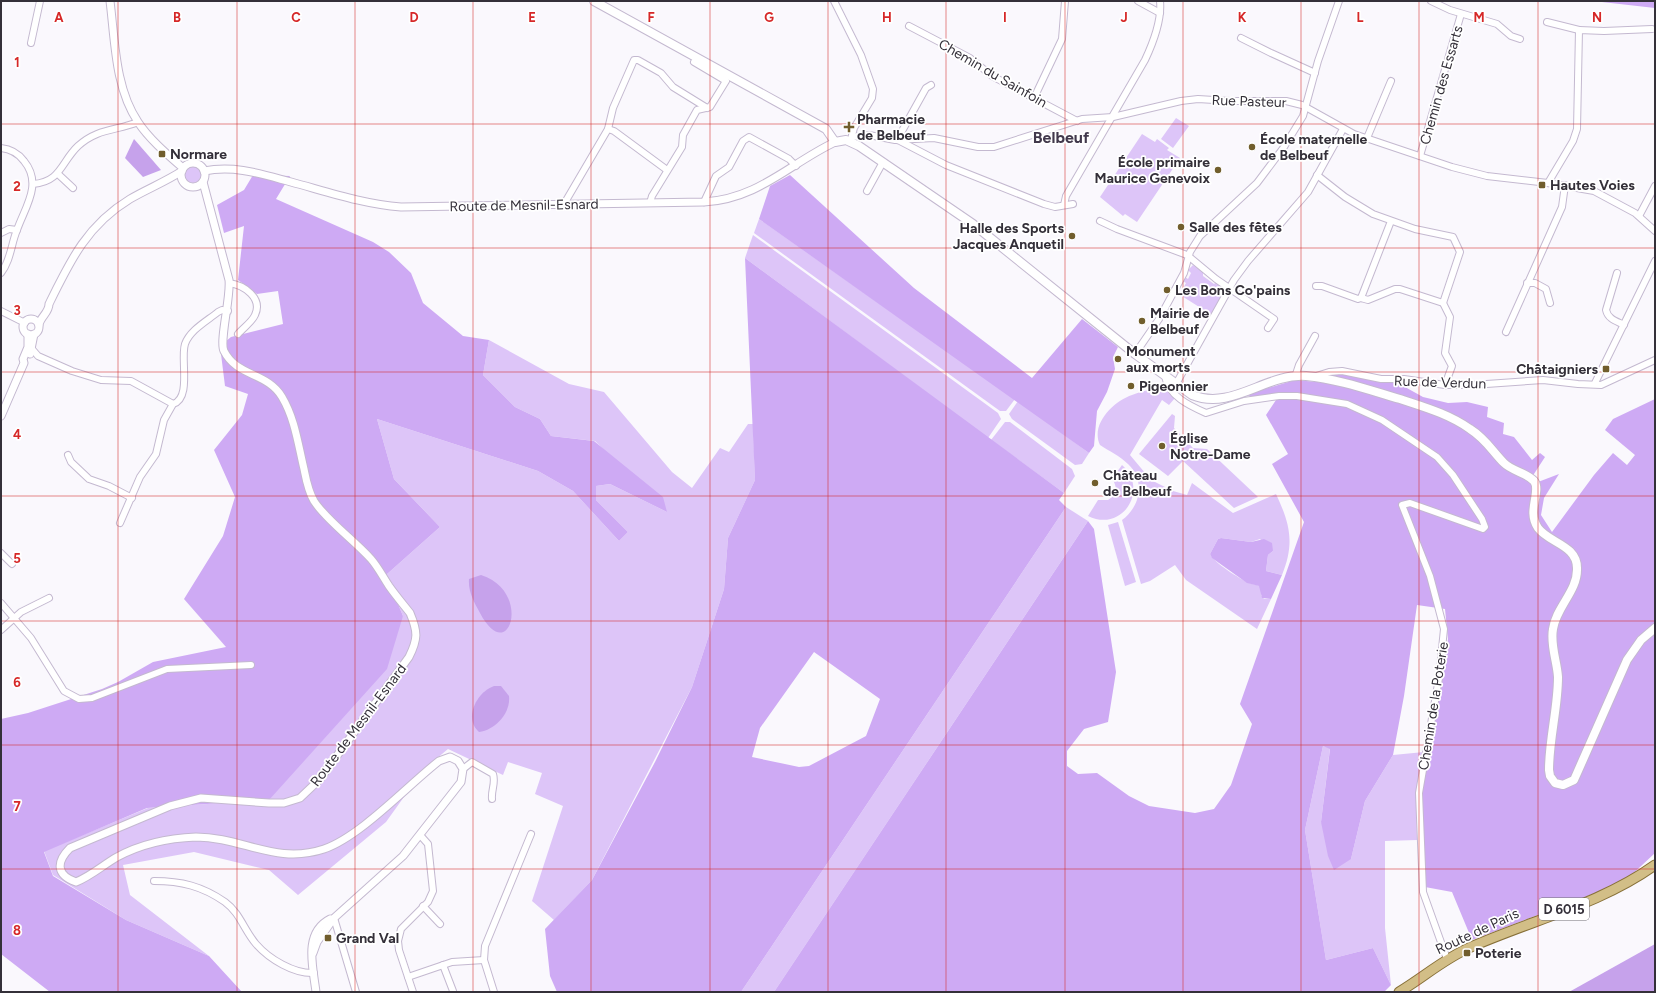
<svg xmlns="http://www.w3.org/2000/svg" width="1656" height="993" viewBox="0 0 1656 993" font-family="Figtree,sans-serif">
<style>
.green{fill:#ddc5f8}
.forest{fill:#ceaaf4;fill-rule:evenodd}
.water{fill:#c6a2eb}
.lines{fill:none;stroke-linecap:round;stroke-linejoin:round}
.minor-casing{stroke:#c4b9d0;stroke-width:8}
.tertiary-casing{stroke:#c4b9d0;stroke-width:9}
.secondary-casing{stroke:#c4b9d0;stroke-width:10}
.primary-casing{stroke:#877038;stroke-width:11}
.minor{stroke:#fff;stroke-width:6}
.tertiary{stroke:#fff;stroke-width:7}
.secondary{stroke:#fff;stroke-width:8}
.primary{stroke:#d2be87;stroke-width:9}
.grid{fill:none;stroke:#d62828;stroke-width:1;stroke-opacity:0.55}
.poi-dot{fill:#715e2d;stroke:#fff;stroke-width:1.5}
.labels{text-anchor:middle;stroke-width:3.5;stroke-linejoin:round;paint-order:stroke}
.shield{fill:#fff;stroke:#716e74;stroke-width:1}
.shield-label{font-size:13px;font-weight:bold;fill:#343039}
.street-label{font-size:14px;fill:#343039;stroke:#fff}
.poi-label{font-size:14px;font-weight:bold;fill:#343039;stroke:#fff;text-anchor:start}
.quarter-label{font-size:16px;font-weight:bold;fill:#42394c;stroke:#fff}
.grid-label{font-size:13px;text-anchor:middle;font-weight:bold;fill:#d62828;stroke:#fff;stroke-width:3.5;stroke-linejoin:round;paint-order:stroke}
</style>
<rect width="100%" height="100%" fill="#faf8fd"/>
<!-- green -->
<g class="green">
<path d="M1176 118 1189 126 1173 148 1161 139Z"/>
<path d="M1142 134 1155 142 1157 139 1169 148 1167 150 1180 158 1137 222 1125 214 1123 216 1100 197Z"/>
<circle cx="193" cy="174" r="9"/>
<path d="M759 219 1015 399 1006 411H1000L754 233Z"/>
<path d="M753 235 998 413 1001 419 988 438 745 258Z"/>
<path d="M1193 265 1203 272V276L1214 284 1216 282 1226 288 1212 315 1177 293 1181 292 1186 283 1183 281 1185 277 1188 279 1191 273 1188 270Z"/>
<path d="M489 340 569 384 604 392 672 472 692 488 720 448 729 452 748 424H753L755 480 728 538 724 589 692 687 592 880 554 920 532 901 563 806 535 794 542 773 508 762 503 775 448 749 424 769 386 822 298 895 269 870 194 852 123 865 130 895 209 956 126 920 53 875 44 851 148 808 269 800 403 616 386 575 440 527 394 479 377 419 538 471 573 491 619 541 628 532 596 500V486L610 484 667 512 595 441 551 436 540 419 515 407 483 375Z"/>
<path d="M1161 386 1175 398 1169 405 1162 400 1130 455 1151 480 1173 491 1187 495 1192 483 1233 513 1276 494C1290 524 1295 543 1282 575L1266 571 1268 555 1273 551 1260 539 1251 542 1221 538 1218 539 1210 554C1213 562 1240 579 1249 583 1253 585 1257 584 1261 587V595L1264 599H1271L1257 629 1186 580 1175 565 1150 581 1141 584 1122 520C1140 507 1146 481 1128 464 1120 456 1109 451 1100 445 1090 424 1114 401 1132 395 1141 391 1152 390 1161 386Z"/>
<path d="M1018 401 1089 453 1082 464 1075 465 1012 419 1009 414Z"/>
<path d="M1172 414 1175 416 1174 428 1193 448 1207 449 1258 497 1234 508 1183 461 1168 476 1139 454Z"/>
<path d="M1005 422H1010L1072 469 1075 476 1064 493 991 440Z"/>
<path d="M1122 465C1150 490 1122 533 1088 516L1098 500H1108C1117 495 1118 487 1112 479Z"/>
<path d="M1066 507 1088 521 774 992H741Z"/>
<path d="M1118 522 1136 582 1125 586 1108 525Z"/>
<path d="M1323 746 1330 748 1321 822 1351 859 1365 801 1393 755 1424 752 1416 792 1417 840 1385 841V928L1391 985 1373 948 1326 960 1305 830Z"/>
</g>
<!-- forest -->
<g class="forest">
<path d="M1593 1H1655V8Z"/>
<path d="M253 175 290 176 276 199 373 242 389 252 411 273 423 303 463 336 489 340 483 375 515 407 540 419 551 436 594 441 663 497 667 512 610 484 596 486V500L628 532 619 541 573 491 538 471 377 419 394 479 440 527 386 575 403 616 387 669 269 800 147 808 44 852 53 876 126 920 209 956 242 992H50L1 954V719L28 713 102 689 118 682 153 662 226 647 184 599 223 536 235 497 214 450 242 415 248 394 225 386 220 346 231 337 283 324 278 291 257 294 238 280 244 226 224 233 217 205 244 190Z"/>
<path d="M790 175 914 288 1032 378 1082 319 1118 347 1113 357 1115 369 1107 392 1097 411 1094 446 1089 453 759 219 770 186Z"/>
<path d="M745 258 1064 493 1059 500 1066 507 741 992H557L550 976 545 929 592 880 655 762 692 687 724 589 728 538 755 480ZM814 652 880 699 866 736 809 766 799 767 752 757 760 728Z"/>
<path d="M1341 373 1396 382 1423 397 1448 403 1467 402 1488 407 1487 417 1504 423 1503 434 1514 437 1532 460 1540 453 1545 457 1532 477 1538 482 1559 474 1544 498 1541 515 1552 532 1594 475 1613 453 1627 465 1635 455 1605 430 1613 419 1655 399V853L1624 882 1472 940 1452 892 1425 887 1421 792 1448 639 1445 609 1417 605 1404 696 1393 755 1365 801 1351 859 1334 870 1328 856 1321 822 1330 749 1323 746 1305 830 1326 960 1373 948 1391 985 1384 992H774L1088 521 1094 529 1116 672 1108 722 1084 729 1067 751V766L1078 774 1097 773 1129 796 1149 806 1195 813 1214 809 1231 785 1252 724 1240 704 1304 522 1272 464 1288 454 1266 415 1280 394 1251 398 1248 394 1295 380 1329 383 1332 374Z"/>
<path d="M1221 538 1251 542 1264 539 1272 543 1273 551 1268 555 1266 571 1282 575 1271 599 1262 598 1259 586 1247 583 1212 558 1210 554 1218 539Z"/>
</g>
<!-- water -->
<g class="water">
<path d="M134 139 161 170 143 177 125 158Z"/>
<path d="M481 575C533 591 509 668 480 613 474 602 468 592 469 579Z"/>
<path d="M494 686H501L509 696C511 713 495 730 479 732 463 718 477 692 494 686Z"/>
<path d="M1655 944V992H1569Z"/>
</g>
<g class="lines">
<!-- minor casing -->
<g class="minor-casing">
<g id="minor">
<path d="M834 1 861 55 873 89 872 98 854 128 851 139"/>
<path d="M1138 1 1160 13"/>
<path d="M1431 1 1450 10 1497 24 1511 36 1520 39"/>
<path d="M1547 22 1579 30"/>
<path d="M909 26 970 58 992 76 1077 121"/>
<path d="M1241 38 1271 53 1315 73"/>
<path d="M31 43 40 1"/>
<path d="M1034 98 1062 39 1065 1"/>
<path d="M608 129 614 131 667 170"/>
<path d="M852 137 869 135 895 140 934 138 978 147H994L1082 119 1113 117 1181 101 1198 99 1230 101H1286L1302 105 1354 134 1452 167 1487 176 1548 183 1594 191 1635 213 1655 231"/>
<path d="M1367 138 1391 81"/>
<path d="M897 140 926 88 931 85"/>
<path d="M898 140 946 165 1044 204 1055 207 1073 204"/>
<path d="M1 148C11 149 18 153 24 161 43 184 25 207 17 230 11 244 11 260 1 273"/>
<path d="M1420 156 1461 14"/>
<path d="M58 174 73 188"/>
<path d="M1317 175 1345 197 1373 214 1415 229 1453 237 1460 252 1443 303"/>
<path d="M1548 183 1573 141 1577 129 1579 30 1604 31 1652 29"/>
<path d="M33 184C61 182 61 162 78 146 98 128 116 131 138 122"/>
<path d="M867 191 883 162"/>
<path d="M704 202 716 176 729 167 743 141 749 137 789 159 796 166"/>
<path d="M650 203 652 196 682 147 683 135 697 110 710 107 726 81 694 62"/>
<path d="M564 204 608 129 613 108 634 60H638L661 73 673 87 707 108"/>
<path d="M1064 205 1066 196 1145 60C1153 43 1162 20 1160 1"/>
<path d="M1639 216 1655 186"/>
<path d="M1100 221 1117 229 1187 255 1216 279 1274 319 1268 328"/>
<path d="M1 233 9 229 17 230"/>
<path d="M1617 273 1606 310C1608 319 1616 321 1624 325"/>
<path d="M229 283C244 285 263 298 255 315 252 322 243 328 238 334"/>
<path d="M1527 283H1535L1546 289 1550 303"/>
<path d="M1316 286H1322L1358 299 1361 298 1368 300 1395 289H1400L1443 303 1450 317 1445 353 1452 366 1445 385"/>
<path d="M1361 298 1391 221"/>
<path d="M1 311 25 323"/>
<path d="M1506 332 1562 207 1565 185"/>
<path d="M32 349 38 356 72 371 101 380 131 381 173 404C192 398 180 359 185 344 190 330 207 321 218 312L222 310 228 311"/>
<path d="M1135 354 1159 319 1184 273 1190 252 1200 236 1257 183 1284 147 1303 116 1318 61 1339 1"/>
<path d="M1165 376C1168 396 1190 406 1206 413L1244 401 1279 396H1297L1347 404 1382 420 1437 457 1453 475 1482 519 1485 527 1483 529 1410 503 1402 505 1430 576 1444 629 1439 678 1419 793 1423 892 1447 959"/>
<path d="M1295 377 1299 365 1315 336"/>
<path d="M1313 377 1329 372 1342 371 1381 379H1404L1445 385H1472L1543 380 1578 384 1601 385 1655 360"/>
<path d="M1595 383 1655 261"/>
<path d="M1176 384 1234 280 1248 261 1308 192 1343 129"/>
<path d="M68 455 71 462 89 479 109 486 132 498"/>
<path d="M120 523 140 477 156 454 164 420 173 404"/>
<path d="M1 553 12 564"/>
<path d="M1 603 31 638 64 691 79 699 92 698 167 669 251 665"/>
<path d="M1 630 21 612 49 598"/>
<path d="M463 769 472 762 493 774C496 783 491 790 492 799"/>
<path d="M154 881C181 881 202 886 225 902 240 913 244 930 256 944 269 959 294 974 314 973"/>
<path d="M423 906 440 924"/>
<path d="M334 918 356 992"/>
<path d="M443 965 453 991"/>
<path d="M408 977 452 962 484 960"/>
<path d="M413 992 399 950 398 941 401 929 428 902 433 891 428 844 420 835"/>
<path d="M494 992 484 960 485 946 531 834"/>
</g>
</g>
<!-- tertiary casing -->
<g class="tertiary-casing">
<g id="tertiary">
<path d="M110 1C115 41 115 88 138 122 149 139 168 155 183 168"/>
<circle cx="193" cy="175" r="12"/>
<path d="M204 171C235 165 261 174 291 182 328 192 363 204 401 207L704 202C758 199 789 164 835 142"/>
<path d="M203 182 229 280C231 297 219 341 224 351 237 377 267 372 282 397 295 419 298 444 304 469 306 479 308 491 314 501 326 520 354 540 371 559 378 567 383 577 389 586 396 596 403 604 410 613 418 632 418 639 409 657L320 779 300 798 284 803H269L201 798 170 806 70 848C56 862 56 875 76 882 91 876 103 865 117 857 141 844 169 838 196 837 242 837 276 865 324 849 361 836 407 786 439 761L450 757 458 761 463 769 461 782 403 856 334 918 317 942 313 953"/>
<circle cx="31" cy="327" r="8"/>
<path d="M39 325C40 317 49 313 49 304 70 261 87 225 130 199 147 189 165 182 182 171"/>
<path d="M30 354 34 334"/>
<path d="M1 416 24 363 23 359 28 347V334"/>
<path d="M316 992C313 967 303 933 330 919"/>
</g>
</g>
<!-- secondary casing -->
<g class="secondary-casing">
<path id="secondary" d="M594 1 826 129 835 142 846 140 859 146 973 224 1135 354 1192 395C1232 411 1266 373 1306 376 1338 379 1369 390 1400 399 1424 407 1449 414 1470 429 1486 439 1492 451 1504 463 1512 471 1527 473 1534 481 1542 491 1526 511 1538 528 1549 543 1577 545 1577 568 1578 591 1556 607 1553 629 1550 645 1557 661 1558 677 1558 708 1549 739 1549 770L1550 776 1555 783 1563 785 1574 780 1627 660 1641 640 1655 628"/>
</g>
<!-- primary casing -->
<g class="primary-casing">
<path id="primary" d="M1399 992C1424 977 1445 958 1471 947 1532 920 1601 904 1655 865"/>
</g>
<!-- minor -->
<use href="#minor" class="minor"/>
<!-- tertiary -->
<use href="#tertiary" class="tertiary"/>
<!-- secondary -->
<use href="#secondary" class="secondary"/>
<!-- primary -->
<use href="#primary" class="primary"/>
</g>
<!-- grid -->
<path class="grid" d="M118 1V992M237 1V992M355 1V992M473 1V992M591 1V992M710 1V992M828 1V992M946 1V992M1065 1V992M1183 1V992M1301 1V992M1419 1V992M1538 1V992M1 124H1655M1 248H1655M1 372H1655M1 496H1655M1 621H1655M1 745H1655M1 869H1655"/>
<!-- markers -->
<g class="poi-dot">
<path d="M847 121h4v4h4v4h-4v4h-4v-4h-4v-4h4z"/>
<circle cx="1252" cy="147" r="4"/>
<rect x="158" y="150" width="8" height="8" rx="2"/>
<circle cx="1218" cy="170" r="4"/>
<rect x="1538" y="181" width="8" height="8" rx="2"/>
<circle cx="1181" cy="227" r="4"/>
<circle cx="1072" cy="236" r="4"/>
<circle cx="1167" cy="290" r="4"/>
<circle cx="1142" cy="321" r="4"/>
<circle cx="1118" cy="359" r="4"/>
<rect x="1602" y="365" width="8" height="8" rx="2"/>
<circle cx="1131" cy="386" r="4"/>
<circle cx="1162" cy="446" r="4"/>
<circle cx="1095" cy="483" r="4"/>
<rect x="324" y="934" width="8" height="8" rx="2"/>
<rect x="1463" y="949" width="8" height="8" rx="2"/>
</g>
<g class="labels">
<!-- shield labels -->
<rect class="shield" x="1539" y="898" width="50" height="22" rx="3"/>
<g class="shield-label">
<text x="1564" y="914">D 6015</text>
</g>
<!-- street labels -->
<g class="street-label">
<text transform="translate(993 73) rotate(30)" y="5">Chemin du Sainfoin</text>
<text transform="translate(1441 85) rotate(-74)" y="5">Chemin des Essarts</text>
<text transform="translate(1249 101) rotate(2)" y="5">Rue Pasteur</text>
<text transform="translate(524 205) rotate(-1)" y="5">Route de Mesnil-Esnard</text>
<text transform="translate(1440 382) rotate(2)" y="5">Rue de Verdun</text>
<text transform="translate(1433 706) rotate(-81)" y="5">Chemin de la Poterie</text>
<text transform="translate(358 725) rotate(-53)" y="5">Route de Mesnil-Esnard</text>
<text transform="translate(1477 931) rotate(-25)" y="5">Route de Paris</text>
</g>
<!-- poi labels -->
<g class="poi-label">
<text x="857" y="124">Pharmacie<tspan x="857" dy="16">de Belbeuf</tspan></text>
<text x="1260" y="144">École maternelle<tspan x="1260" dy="16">de Belbeuf</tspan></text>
<text x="170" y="159">Normare</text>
<text x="1210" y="167" text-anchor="end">École primaire<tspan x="1210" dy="16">Maurice Genevoix</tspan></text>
<text x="1550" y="190">Hautes Voies</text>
<text x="1189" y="232">Salle des fêtes</text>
<text x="1064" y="233" text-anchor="end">Halle des Sports<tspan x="1064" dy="16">Jacques Anquetil</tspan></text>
<text x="1175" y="295">Les Bons Co'pains</text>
<text x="1150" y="318">Mairie de<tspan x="1150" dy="16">Belbeuf</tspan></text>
<text x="1126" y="356">Monument<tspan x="1126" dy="16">aux morts</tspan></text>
<text x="1598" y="374" text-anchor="end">Châtaigniers</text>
<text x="1139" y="391">Pigeonnier</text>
<text x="1170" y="443">Église<tspan x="1170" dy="16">Notre-Dame</tspan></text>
<text x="1103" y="480">Château<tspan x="1103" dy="16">de Belbeuf</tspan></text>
<text x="336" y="943">Grand Val</text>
<text x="1475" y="958">Poterie</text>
</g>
<!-- quarter labels -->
<g class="quarter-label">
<text x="1061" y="143">Belbeuf</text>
</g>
</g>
<g class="grid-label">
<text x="59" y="22">A</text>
<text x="177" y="22">B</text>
<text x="296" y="22">C</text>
<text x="414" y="22">D</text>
<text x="532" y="22">E</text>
<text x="651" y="22">F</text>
<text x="769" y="22">G</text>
<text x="887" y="22">H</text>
<text x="1005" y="22">I</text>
<text x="1124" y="22">J</text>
<text x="1242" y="22">K</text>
<text x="1360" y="22">L</text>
<text x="1479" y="22">M</text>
<text x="1597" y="22">N</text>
<text x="17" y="67">1</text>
<text x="17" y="191">2</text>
<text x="17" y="315">3</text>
<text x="17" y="439">4</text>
<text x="17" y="563">5</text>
<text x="17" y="687">6</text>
<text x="17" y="811">7</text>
<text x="17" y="935">8</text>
</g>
<!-- border -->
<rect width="1656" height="993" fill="none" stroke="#343039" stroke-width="4"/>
</svg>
